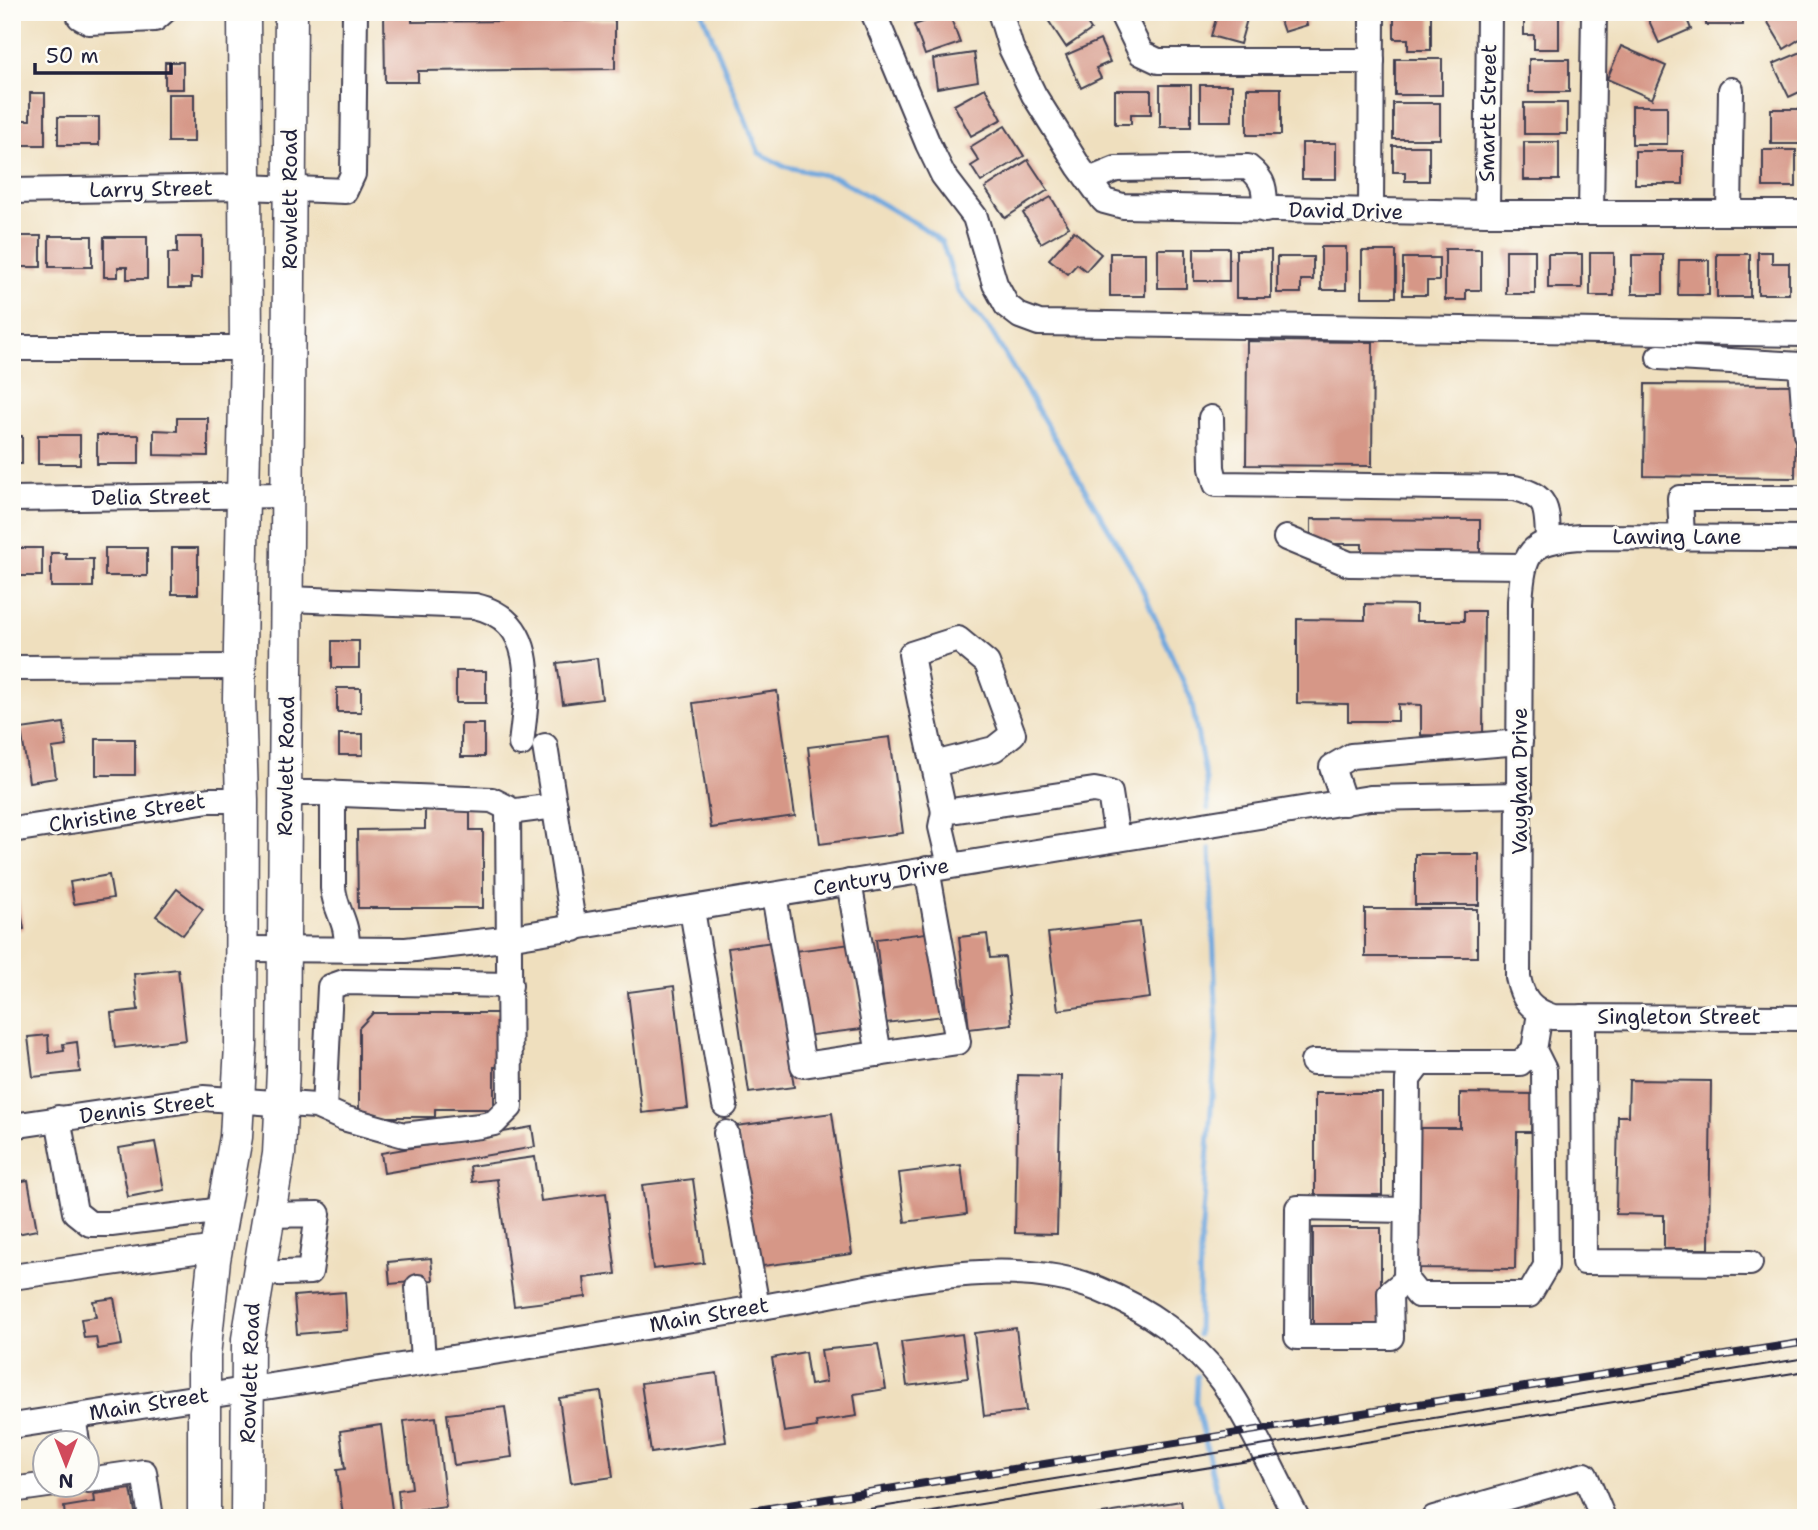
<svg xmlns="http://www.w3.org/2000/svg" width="1818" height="1530" viewBox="0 0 1818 1530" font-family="'Shantell Sans',sans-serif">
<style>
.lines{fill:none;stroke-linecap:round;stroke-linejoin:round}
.stream{stroke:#6fa7de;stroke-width:5}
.building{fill:#d69787}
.minor-casing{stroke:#413e4f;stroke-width:28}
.major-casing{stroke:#413e4f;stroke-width:35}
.minor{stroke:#fff;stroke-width:24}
.major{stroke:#fff;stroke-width:32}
.tram{stroke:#22223b;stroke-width:2}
.rail-casing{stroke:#22223b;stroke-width:8}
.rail{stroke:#fdfcf7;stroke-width:5;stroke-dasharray:16;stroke-linecap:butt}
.labels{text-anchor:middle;stroke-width:6;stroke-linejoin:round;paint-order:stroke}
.street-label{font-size:21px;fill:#22223b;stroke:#fdfcf7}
</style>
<rect width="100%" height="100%" fill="#fdfcf7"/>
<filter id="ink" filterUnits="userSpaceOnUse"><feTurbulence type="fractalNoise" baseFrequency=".0143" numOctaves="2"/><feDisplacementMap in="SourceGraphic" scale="14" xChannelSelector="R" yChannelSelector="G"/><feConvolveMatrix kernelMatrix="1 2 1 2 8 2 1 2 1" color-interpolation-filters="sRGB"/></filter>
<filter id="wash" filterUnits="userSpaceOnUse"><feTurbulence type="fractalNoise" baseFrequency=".00686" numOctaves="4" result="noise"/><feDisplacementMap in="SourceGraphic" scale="28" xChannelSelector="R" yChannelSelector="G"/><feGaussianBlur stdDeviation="1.57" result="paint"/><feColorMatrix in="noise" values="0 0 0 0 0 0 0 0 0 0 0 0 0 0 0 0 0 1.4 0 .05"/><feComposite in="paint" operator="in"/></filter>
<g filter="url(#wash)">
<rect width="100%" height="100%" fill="#efdfbe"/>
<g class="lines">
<!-- stream -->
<g class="stream">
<path d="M702 12 759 153 783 166 837 178 922 227 942 242 958 291 991 331 1136 575 1191 699 1206 780 1208 809"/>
<path d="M1198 1335 1200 1253 1217 1031 1210 849"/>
<path d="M1197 1376 1196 1402 1223 1518"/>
</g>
</g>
<g id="blocks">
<!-- building -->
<g class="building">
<path d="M384 12H412V22L615 20V69L418 71V82H385Z"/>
<path d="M1060 12H1079L1091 30 1066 47 1048 20Z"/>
<path d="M1218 12H1249L1240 44 1211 36Z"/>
<path d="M1277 12H1303L1307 25 1284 32Z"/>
<path d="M1645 12H1684L1691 29 1659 43Z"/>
<rect x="1706" y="12" width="37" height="13"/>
<path d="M1778 12H1786L1789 17 1797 12 1806 15V35L1784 49 1766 19Z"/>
<path d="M949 13 960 43 925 55 914 25Z"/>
<path d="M1524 13H1559V49H1534V35H1524Z"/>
<path d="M1394 15H1431V50H1408V39H1394Z"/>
<path d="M1100 40 1110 62 1096 68 1101 78 1081 88 1066 55Z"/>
<path d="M1621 46 1666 66 1652 99 1607 79Z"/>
<path d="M1806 50V89L1789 97 1773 64Z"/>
<path d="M974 53 978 81 937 88 933 59Z"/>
<rect x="1395" y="59" width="47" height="36"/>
<rect x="1529" y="59" width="40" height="33"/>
<rect x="165" y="62" width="18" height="27"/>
<rect x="1160" y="85" width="31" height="42"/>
<rect x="1200" y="85" width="32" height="36"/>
<path d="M985 88 1002 119 971 136 954 105Z"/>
<rect x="1247" y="88" width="34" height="47"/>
<path d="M1115 90H1151V114H1131V124H1115Z"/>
<path d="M30 93H45V145H12V120H30Z"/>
<rect x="168" y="94" width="26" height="48"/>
<rect x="1393" y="103" width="47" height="36"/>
<rect x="1524" y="103" width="43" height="31"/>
<rect x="1632" y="106" width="35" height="38"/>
<rect x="1771" y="109" width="35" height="35"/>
<rect x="58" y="117" width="41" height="28"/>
<path d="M1005 126 1024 156 981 182 971 166 979 161 970 147Z"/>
<rect x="1524" y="142" width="35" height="38"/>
<rect x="1302" y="143" width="34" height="36"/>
<path d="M1393 146H1429V181H1405V172H1393Z"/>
<rect x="1763" y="150" width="33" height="37"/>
<rect x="1635" y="151" width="48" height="33"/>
<path d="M1028 160 1048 190 1005 218 985 188Z"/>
<path d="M1051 197 1069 227 1041 243 1023 213Z"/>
<path d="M1074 231 1101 254 1086 271 1077 264 1068 274 1049 259Z"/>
<rect x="12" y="236" width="29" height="31"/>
<rect x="49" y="236" width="43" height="31"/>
<path d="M104 237H147V279H127V267H118V277H104Z"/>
<path d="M177 237H202V278H191V288H168V253H177Z"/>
<rect x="1321" y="247" width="25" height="43"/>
<rect x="1194" y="248" width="35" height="33"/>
<rect x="1158" y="249" width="28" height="39"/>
<path d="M1445 249H1481V290H1466V300H1445Z"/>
<rect x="1236" y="250" width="35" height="48"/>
<rect x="1506" y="250" width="29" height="44"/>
<rect x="1362" y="251" width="34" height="46"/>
<path d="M1758 252H1772V263H1789V294H1758Z"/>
<rect x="1110" y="253" width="35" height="43"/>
<rect x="1590" y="253" width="24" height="43"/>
<rect x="1548" y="254" width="34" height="34"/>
<rect x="1717" y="254" width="33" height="43"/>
<rect x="1632" y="255" width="31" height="39"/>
<path d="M1277 257H1313V280H1301V293H1277Z"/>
<path d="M1403 258H1439V281H1427V295H1403Z"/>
<path d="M1679 260H1709V295H1678Z"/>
<rect x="1801" y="264" width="5" height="34"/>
<path d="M1247 341 1373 342 1372 466 1246 465Z"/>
<path d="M1645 384 1796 385 1795 478 1644 476Z"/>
<path d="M177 418H208V456L154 455V430L177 431Z"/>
<rect x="38" y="435" width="42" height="29"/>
<rect x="97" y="435" width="42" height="29"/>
<rect x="12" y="436" width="10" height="28"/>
<path d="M1311 519 1480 520V558H1362V544H1311Z"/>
<rect x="12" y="548" width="30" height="28"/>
<rect x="105" y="548" width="42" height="28"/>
<rect x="172" y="548" width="26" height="46"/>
<path d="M51 553H66V559H93V587H51Z"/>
<path d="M1365 604 1416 605V621H1464V611H1484L1483 736 1421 735V705L1398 704V721H1348V704L1297 703V619L1365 620Z"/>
<rect x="332" y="641" width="27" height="27"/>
<path d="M597 658 602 699 563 704 557 663Z"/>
<rect x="456" y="671" width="30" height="32"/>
<rect x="337" y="688" width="24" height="24"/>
<path d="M777 691 795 816 711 828 693 703Z"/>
<path d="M64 723 67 746 52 748 56 778 29 782 21 729Z"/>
<rect x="461" y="724" width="23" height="33"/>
<rect x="339" y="734" width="24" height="21"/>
<path d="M890 737 903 833 820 844 808 747Z"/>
<rect x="96" y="739" width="39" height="36"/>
<path d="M425 807H470V830H483V908H358L357 830 425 829Z"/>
<rect x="1415" y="854" width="64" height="51"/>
<path d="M109 875 113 898 74 904 70 882Z"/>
<path d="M16 885 24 929 12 931V886Z"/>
<path d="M177 889 203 909 183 935 156 916Z"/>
<rect x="1365" y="909" width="112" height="48"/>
<path d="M1140 922 1150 998 1058 1010 1048 933Z"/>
<path d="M934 932 944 1016 886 1023 876 939Z"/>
<path d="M987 934 990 958 1005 957 1012 1024 969 1029 959 937Z"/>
<path d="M773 942 794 1087 749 1093 728 948Z"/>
<path d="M851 944 862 1029 804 1036 794 951Z"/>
<path d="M178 969 186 1040 115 1048 111 1013 138 1010 134 974Z"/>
<path d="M674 986 688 1108 642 1113 628 992Z"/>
<path d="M373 1013H502V1067H494V1109H435V1117H359V1028Z"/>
<path d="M48 1035 49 1053 64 1051 63 1044 77 1042 80 1072 33 1077 28 1037Z"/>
<path d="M1018 1075 1061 1076 1057 1234 1015 1233Z"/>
<path d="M1629 1080 1711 1081 1709 1249H1664V1215L1616 1214 1618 1116H1628Z"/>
<rect x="1315" y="1093" width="67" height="102"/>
<path d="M1460 1093 1532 1094 1531 1132H1517L1515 1269 1414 1268 1415 1128H1460Z"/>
<path d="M832 1113 852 1254 756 1267 736 1126Z"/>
<path d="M532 1127 535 1147 384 1173 381 1153Z"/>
<path d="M155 1142 164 1190 128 1197 119 1148Z"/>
<path d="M535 1157 541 1201 606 1193 616 1274 584 1278 586 1297 514 1306 497 1179 472 1182 470 1166Z"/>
<path d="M961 1165 967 1214 905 1222 899 1173Z"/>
<path d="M693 1179 704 1263 653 1269 642 1185Z"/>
<path d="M28 1180 37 1230 12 1235V1183Z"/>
<rect x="1313" y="1228" width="68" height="101"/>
<path d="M431 1258 433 1280 390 1284 388 1262Z"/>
<path d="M345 1292 347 1330 297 1334 294 1296Z"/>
<path d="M114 1298 122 1345 98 1349 96 1337 84 1338 81 1319 96 1317 93 1301Z"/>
<path d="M1016 1328 1026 1411 984 1416 974 1333Z"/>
<path d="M962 1334 968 1378 907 1386 901 1342Z"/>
<path d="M878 1344 886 1389 854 1394 857 1416 816 1422 817 1427 784 1432 772 1358 805 1352 810 1385 826 1382 821 1350Z"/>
<path d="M717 1373 726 1442 651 1453 641 1383Z"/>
<path d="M601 1392 613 1477 571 1483 559 1398Z"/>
<path d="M505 1407 512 1457 454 1465 447 1414Z"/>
<path d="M436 1417 446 1507 400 1513 398 1490 412 1488 404 1421Z"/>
<path d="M381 1425 392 1510 343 1516 337 1470 345 1469 340 1431Z"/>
<path d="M131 1489 136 1518H65L64 1507 95 1502 94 1494Z"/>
<path d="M1181 1501 1184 1518H1089V1516Z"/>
</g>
</g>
</g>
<g filter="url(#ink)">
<use href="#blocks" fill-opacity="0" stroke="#413e4f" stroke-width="2"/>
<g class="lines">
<!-- minor casing -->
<g class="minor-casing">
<g id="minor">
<path d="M80 12V17L89 22 155 19 163 12"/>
<path d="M873 12 928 144 943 175 975 217 995 284 1007 306 1020 316 1039 323 1806 334"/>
<path d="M1000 12 1011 48 1034 95 1079 167 1104 201 1123 206 1487 213H1806"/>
<path d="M1121 12 1141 53 1158 61H1372"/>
<path d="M1089 180 1116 169 1248 167C1265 180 1265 190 1265 210"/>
<path d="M12 191 244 187 345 191 353 174 355 12"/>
<path d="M1371 211 1372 12"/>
<path d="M1729 212 1731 90"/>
<path d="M1487 213 1489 12"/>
<path d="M1591 213 1594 12"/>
<path d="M12 348H246"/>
<path d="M1659 357 1801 365 1806 434"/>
<path d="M1211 418 1212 468 1216 484 1515 488C1548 497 1547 507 1548 540"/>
<path d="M12 499 289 495"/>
<path d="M1682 537 1680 498H1806"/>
<path d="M1286 538 1349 564 1524 566"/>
<path d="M1806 538 1580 537C1528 541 1524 551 1520 601L1518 977C1522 999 1531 1010 1553 1017L1806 1018"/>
<path d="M287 599 475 606C541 621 527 691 521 744"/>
<path d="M12 668 240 667"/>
<path d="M545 746 574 929"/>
<path d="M934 764 994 749 1013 734 987 663 958 639 911 654C920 707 933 760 944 812"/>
<path d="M333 793V888C336 914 348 919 347 950"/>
<path d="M1344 803 1332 767 1351 756 1520 742"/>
<path d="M509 812 555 806"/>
<path d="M12 830 209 800H242"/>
<path d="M950 865 941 827 944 812 1094 790 1110 793 1117 839"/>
<path d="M849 882 879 1054"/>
<path d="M774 895 803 1065 958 1042 927 869"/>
<path d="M692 910 725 1105"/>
<path d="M241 949 406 950 495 940 1370 798 1520 795"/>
<path d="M1583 1017 1584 1262 1750 1263"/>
<path d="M1534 1050 1544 1070 1546 1266 1529 1295H1418L1406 1280 1408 1079 1420 1063H1520L1534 1050 1540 1013"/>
<path d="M1313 1062 1420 1063"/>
<path d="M324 1109 330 987 344 982 510 985"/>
<path d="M58 1118 75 1212 90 1224H111L223 1210"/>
<path d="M12 1126 203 1098 316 1106 343 1118 404 1135 480 1126 494 1123 510 1107 508 808 492 800 317 793H300L286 799"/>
<path d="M726 1133 757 1307"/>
<path d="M257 1274 310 1272 318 1214 267 1215"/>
<path d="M12 1277 216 1248"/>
<path d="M1406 1280 1390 1293 1391 1337H1297L1298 1208 1407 1210"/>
<path d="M418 1287 423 1360"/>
<path d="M73 1417 77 1442"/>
<path d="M12 1426C185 1398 358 1372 531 1346 620 1332 708 1316 797 1301 888 1285 1009 1253 1098 1289 1145 1308 1192 1340 1222 1381 1250 1420 1274 1475 1297 1518"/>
<path d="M88 1480 144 1472 151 1518"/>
<path d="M12 1490 55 1484"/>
<path d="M1434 1518 1585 1475 1603 1518"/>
</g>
</g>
<!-- major casing -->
<g class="major-casing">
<g id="major">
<path d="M204 1518V1356L214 1260 236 1137 241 1045 242 800 239 698 246 348 244 12"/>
<path d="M247 1518 248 1339 279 1154 283 1070 291 12"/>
</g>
</g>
<!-- minor -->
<use href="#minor" class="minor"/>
<!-- major -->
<use href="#major" class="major"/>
<!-- tram -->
<g class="tram">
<path d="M813 1518 1806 1358"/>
<path d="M895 1518 1806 1371"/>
</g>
<!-- rail casing -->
<g class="rail-casing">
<path id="rail" d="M707 1518 1806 1342"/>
</g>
<!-- rail -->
<use href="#rail" class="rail"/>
</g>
</g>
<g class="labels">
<!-- street labels -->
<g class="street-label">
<text transform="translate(1488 113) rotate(-89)" y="7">Smartt Street</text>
<text transform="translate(151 189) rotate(-1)" y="7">Larry Street</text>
<text transform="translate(290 199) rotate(-90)" y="7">Rowlett Road</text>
<text transform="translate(1346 211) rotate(1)" y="7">David Drive</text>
<text transform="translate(151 497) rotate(-1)" y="7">Delia Street</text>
<text x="1677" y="544">Lawing Lane</text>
<text transform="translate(286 766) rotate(-89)" y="7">Rowlett Road</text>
<text transform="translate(1520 781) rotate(-90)" y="7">Vaughan Drive</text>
<text transform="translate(127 813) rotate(-9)" y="7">Christine Street</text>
<text transform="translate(881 877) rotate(-10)" y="7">Century Drive</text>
<text x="1679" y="1024">Singleton Street</text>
<text transform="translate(147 1108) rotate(-7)" y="7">Dennis Street</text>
<text transform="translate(709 1315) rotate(-10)" y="7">Main Street</text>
<text transform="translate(250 1373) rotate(-88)" y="7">Rowlett Road</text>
<text transform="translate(149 1404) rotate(-9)" y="7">Main Street</text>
</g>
</g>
<!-- margin -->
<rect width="1818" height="1530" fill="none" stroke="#fdfcf7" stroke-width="42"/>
<!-- north arrow -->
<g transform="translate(66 1464) rotate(180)"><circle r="33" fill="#fdfcf7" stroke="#a5a5ac" stroke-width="2"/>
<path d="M0-5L12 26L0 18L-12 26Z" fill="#d1495b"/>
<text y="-10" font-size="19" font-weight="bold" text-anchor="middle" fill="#22223b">N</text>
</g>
<!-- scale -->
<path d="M35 63v10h136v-10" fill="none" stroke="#22223b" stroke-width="3.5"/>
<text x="46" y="63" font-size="21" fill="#22223b" stroke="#fdfcf7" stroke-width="5" paint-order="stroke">50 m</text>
</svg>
